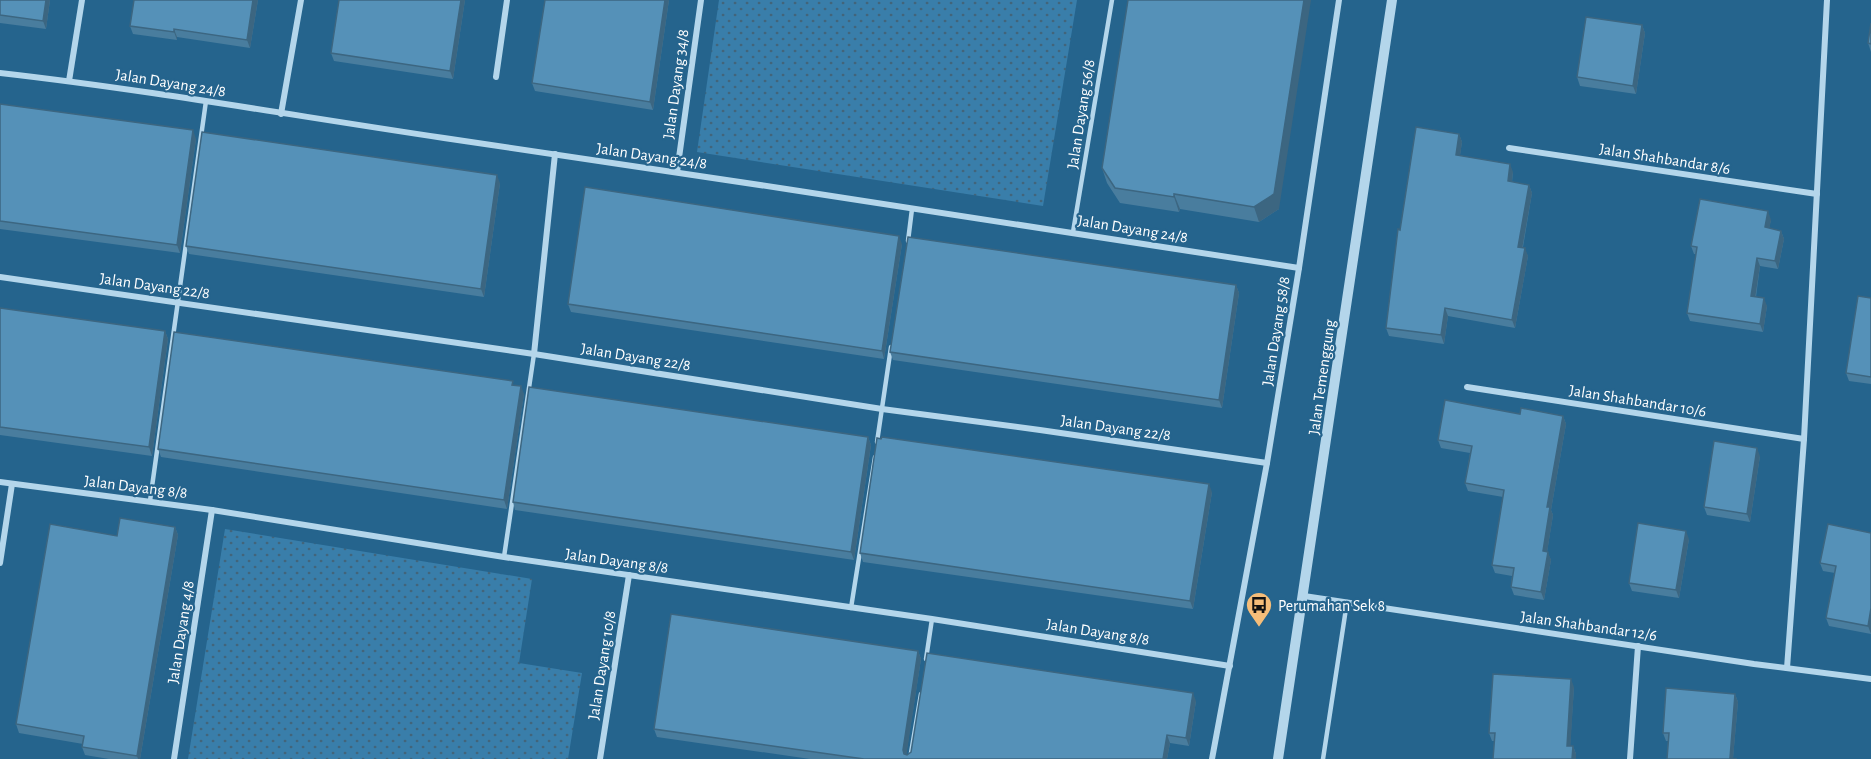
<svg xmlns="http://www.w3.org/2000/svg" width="1871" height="759" viewBox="0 0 1871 759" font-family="'Alegreya Sans',sans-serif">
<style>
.park{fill:url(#park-dots)}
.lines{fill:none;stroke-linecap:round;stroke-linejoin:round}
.service{stroke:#b4d6eb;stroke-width:4.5}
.minor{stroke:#b4d6eb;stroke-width:6}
.tertiary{stroke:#b4d6eb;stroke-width:10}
.wall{fill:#497d9e}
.shaded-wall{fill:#3c6681}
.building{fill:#5591b8;stroke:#3c6681;stroke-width:1.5}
.labels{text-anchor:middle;stroke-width:4.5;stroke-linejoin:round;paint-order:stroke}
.street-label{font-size:16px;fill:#fff;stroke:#25648d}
.poi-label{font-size:16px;fill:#fff;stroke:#25648d;text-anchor:start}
</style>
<defs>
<pattern id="park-dots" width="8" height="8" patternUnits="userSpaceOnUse" patternTransform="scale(1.5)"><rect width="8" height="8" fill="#397eaa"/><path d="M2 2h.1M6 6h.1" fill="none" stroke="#42657b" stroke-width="1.8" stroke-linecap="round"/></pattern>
</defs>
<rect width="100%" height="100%" fill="#25648d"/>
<!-- park -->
<g class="park">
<path d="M719 0H1077L1043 206 697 152Z"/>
<path d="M225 529 532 579 519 663 582 673 568 759H188Z"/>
</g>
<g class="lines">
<!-- service -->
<g class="service">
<path d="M1073 232 1112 0"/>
<path d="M908 241 912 209"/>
<path d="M877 442 891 347"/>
<path d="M150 501 206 101"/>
<path d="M504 557 534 354"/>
<path d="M851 608 875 457"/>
<path d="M926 659 932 619"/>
<path d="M910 759 921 694"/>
<path d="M1323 759 1347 602"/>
</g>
<!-- minor -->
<g class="minor">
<path d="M0 73C149 90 296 116 444 138 729 180 1015 223 1299 268"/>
<path d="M496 77 507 0"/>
<path d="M69 81 82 0"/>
<path d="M281 114 301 0"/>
<path d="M1509 148 1817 194"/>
<path d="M677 172 701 0"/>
<path d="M0 277 534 354 882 409 1040 430 1267 463"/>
<path d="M534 354 555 154"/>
<path d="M1467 387 1804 439"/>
<path d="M0 482 212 510 504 557 932 619 1230 666"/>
<path d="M0 563 12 484"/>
<path d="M1304 596 1754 664 1871 679"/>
<path d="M1787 668 1804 439 1827 0"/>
<path d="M174 759 212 510"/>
<path d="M600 759 629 575"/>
<path d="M1212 759 1267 463 1299 268 1339 0"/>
<path d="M1630 759 1638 646"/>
</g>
<!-- tertiary -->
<path class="tertiary" d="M1278 759 1392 0"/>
</g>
<!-- wall -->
<g class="wall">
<path d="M0 0H50L46 29 0 23Z"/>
<path d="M258 0 250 48 177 37V40L133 34 130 26Z"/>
<path d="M339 0H465L453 79 334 61 331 53Z"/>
<path d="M669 0 653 110 535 91 532 83Z"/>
<path d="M1871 23V52L1868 43Z"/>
<path d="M1642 25 1645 33 1636 94 1580 86 1577 77Z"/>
<path d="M0 104 196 139 180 253 0 229Z"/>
<path d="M1459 134 1462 142 1460 155 1513 172 1512 182 1529 185 1532 193 1523 247 1528 256 1515 328 1448 316 1444 344 1389 336 1386 328 1400 230Z"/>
<path d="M1102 168 1279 209 1259 222 1180 209 1179 212 1120 203 1107 183Z"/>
<path d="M500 183 484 297 189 254 186 246Z"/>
<path d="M1771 220 1769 228 1781 231 1784 239 1778 269 1760 266 1756 297 1767 306 1763 332 1690 321 1687 313 1696 254H1694L1691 246Z"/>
<path d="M902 244 884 359 571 312 568 304Z"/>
<path d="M1236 285 1239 293 1222 408 893 360 890 352Z"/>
<path d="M1871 298V384L1849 381 1846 373Z"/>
<path d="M0 308 165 331 168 339 152 456 0 435Z"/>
<path d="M514 385 524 394 507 509 161 457 158 449Z"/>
<path d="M1520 414 1563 416 1566 424 1551 510 1553 515 1547 552 1551 560 1544 600 1514 595 1511 587 1512 576 1495 573 1492 565 1503 497 1468 491 1465 483 1470 453 1441 448 1438 440Z"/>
<path d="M868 437 871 445 854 560 515 510 513 502Z"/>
<path d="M1760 456 1750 522 1707 515 1704 507Z"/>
<path d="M1212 492 1193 609 863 562 860 553Z"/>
<path d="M175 527 178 535 140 759H109L85 755 82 747 83 744 19 733 16 724 117 536Z"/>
<path d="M1871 533V634L1829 626 1826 618 1835 573 1823 571 1820 563Z"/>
<path d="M1689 539 1679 598 1632 591 1629 583Z"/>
<path d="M918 651 921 659 906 755H907L1196 701 1189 746 1170 743 1167 759H810L657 737 654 729Z"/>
<path d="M1574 687 1570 746H1573L1576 754V759H1493L1494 741H1492L1489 733Z"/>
<path d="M1666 688 1735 694 1738 702 1733 758 1737 759H1667L1668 741H1666L1663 733Z"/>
</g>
<!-- shaded-wall -->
<g class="shaded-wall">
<path d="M46 0H50L46 29 43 21Z"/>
<path d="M253 0H258L250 48 247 40Z"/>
<path d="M461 0H465L453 79 450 71Z"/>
<path d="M665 0H669L653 110 650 102Z"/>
<path d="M1304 0H1311L1279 209 1259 222 1254 207Z"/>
<path d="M1642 25 1645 33 1636 94 1633 86Z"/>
<path d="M174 29 177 37V40L174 32Z"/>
<path d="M193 130 196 139 180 253 177 245Z"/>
<path d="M1459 134 1462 142 1459 163 1456 155Z"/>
<path d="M1510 164 1513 172 1511 189 1508 181Z"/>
<path d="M497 175 500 183 484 297 481 289Z"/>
<path d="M1529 185 1532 193 1521 255 1518 247Z"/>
<path d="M1174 194 1180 209 1179 212 1174 197Z"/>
<path d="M1768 211 1771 220 1768 236 1765 227Z"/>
<path d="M1781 231 1784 239 1778 269 1775 261Z"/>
<path d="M899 236 902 244 884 359 882 351Z"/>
<path d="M1525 248 1528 256 1515 328 1512 320Z"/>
<path d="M1757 258 1760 266 1754 305 1751 296Z"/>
<path d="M1236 285 1239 293 1222 408 1219 400Z"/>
<path d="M1764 298 1767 306 1763 332 1760 324Z"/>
<path d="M1445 308 1448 316 1444 344 1441 335Z"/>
<path d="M165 331 168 339 152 456 149 447Z"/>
<path d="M521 386 524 394 507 509 504 500Z"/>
<path d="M1563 416 1566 424 1551 510 1553 515 1546 559 1543 551 1547 507Z"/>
<path d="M868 437 871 445 854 560 851 552Z"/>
<path d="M1757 448 1760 456 1750 522 1747 514Z"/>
<path d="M1209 484 1212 492 1193 609 1190 601Z"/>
<path d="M175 527 178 535 140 759H138L137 756Z"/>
<path d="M1686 531 1689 539 1679 598 1676 590Z"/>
<path d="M1548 552 1551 560 1544 600 1541 592Z"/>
<path d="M1871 608V634L1868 626Z"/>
<path d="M918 651 921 659 906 758 903 750Z"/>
<path d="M1571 679 1574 687 1570 754 1567 746Z"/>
<path d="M1193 693 1196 701 1189 746 1186 738Z"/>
<path d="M1735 694 1738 702 1733 759H1730Z"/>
<path d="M1167 735 1170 743 1167 759H1163Z"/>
<path d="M1573 746 1576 754V759H1572Z"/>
</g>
<!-- building -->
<g class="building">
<path d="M0 0H46L43 21 0 15Z"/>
<path d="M134 0H253L247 40 174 29V32L130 26Z"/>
<path d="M339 0H461L450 71 331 53Z"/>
<path d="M545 0H665L650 102 532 83Z"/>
<path d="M1128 0H1304L1274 194 1254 207 1174 194V197L1115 188 1102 168Z"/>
<path d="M1586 17 1642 25 1633 86 1577 77Z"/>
<path d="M1871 23V44L1868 43Z"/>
<path d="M0 104 193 130 177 245 0 221Z"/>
<path d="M1416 127 1459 134 1456 155 1510 164 1508 181 1529 185 1518 247 1525 248 1512 320 1445 308 1441 335 1386 328 1398 229 1400 230Z"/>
<path d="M202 132 497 175 481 289 186 246Z"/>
<path d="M585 187 899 236 882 351 568 304Z"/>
<path d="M1700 199 1768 211 1765 227 1781 231 1775 261 1757 258 1751 296 1764 298 1760 324 1687 313 1697 247 1691 246Z"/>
<path d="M908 237 1236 285 1219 400 890 352Z"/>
<path d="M1858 296 1871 298V377L1846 373Z"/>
<path d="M0 308 165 331 149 447 0 427Z"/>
<path d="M174 332 513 381 512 385 521 386 504 500 158 449Z"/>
<path d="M529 387 868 437 851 552 513 502Z"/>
<path d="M1445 400 1520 414 1521 408 1563 416 1547 507H1550L1543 551 1548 552 1541 592 1511 587 1514 568 1492 565 1504 490 1465 483 1472 446 1438 440Z"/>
<path d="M882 437 1209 484 1190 601 860 553 877 438 881 439Z"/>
<path d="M1714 441 1757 448 1747 514 1704 507Z"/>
<path d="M120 518 175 527 137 756 82 747 84 736 16 724 50 524 117 536Z"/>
<path d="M1638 523 1686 531 1676 590 1629 583Z"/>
<path d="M1828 524 1871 533V608L1868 626 1826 618 1836 566 1820 563Z"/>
<path d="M671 614 918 651 903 750 904 754 907 755 911 752 927 653 1193 693 1186 738 1167 735 1163 759H864L654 729Z"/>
<path d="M1493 674 1571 679 1567 746H1573L1572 759H1493L1495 733H1489Z"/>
<path d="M1666 688 1735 694 1730 758 1737 759H1667L1669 733H1663Z"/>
</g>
<!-- icons -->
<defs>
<g id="bus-pin" transform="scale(1.35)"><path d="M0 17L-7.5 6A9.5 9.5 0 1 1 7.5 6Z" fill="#f5bd79" stroke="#25648d"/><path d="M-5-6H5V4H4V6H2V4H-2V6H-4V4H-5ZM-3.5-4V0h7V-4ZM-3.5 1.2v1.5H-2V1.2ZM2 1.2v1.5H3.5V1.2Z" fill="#111"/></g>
</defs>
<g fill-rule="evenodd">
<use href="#bus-pin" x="1259" y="605"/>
</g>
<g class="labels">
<!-- street labels -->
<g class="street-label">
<text transform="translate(171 82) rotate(9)" y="6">Jalan Dayang 24/8</text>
<text transform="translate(675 84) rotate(-82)" y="6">Jalan Dayang 34/8</text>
<text transform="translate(1080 114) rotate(-81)" y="6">Jalan Dayang 56/8</text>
<text transform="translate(652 155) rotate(8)" y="6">Jalan Dayang 24/8</text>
<text transform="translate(1665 158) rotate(9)" y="6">Jalan Shahbandar 8/6</text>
<text transform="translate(1133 228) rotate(9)" y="6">Jalan Dayang 24/8</text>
<text transform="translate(155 285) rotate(8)" y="6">Jalan Dayang 22/8</text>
<text transform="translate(1275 331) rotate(-81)" y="6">Jalan Dayang 58/8</text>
<text transform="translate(636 356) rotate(9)" y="6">Jalan Dayang 22/8</text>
<text transform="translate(1321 377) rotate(-82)" y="6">Jalan Temenggung</text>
<text transform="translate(1638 400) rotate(9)" y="6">Jalan Shahbandar 10/6</text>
<text transform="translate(1116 427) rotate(8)" y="6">Jalan Dayang 22/8</text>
<text transform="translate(136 486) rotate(7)" y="6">Jalan Dayang 8/8</text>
<text transform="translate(617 560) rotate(8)" y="6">Jalan Dayang 8/8</text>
<text transform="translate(1589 625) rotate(8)" y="6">Jalan Shahbandar 12/6</text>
<text transform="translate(1098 631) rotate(9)" y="6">Jalan Dayang 8/8</text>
<text transform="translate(180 632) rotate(-81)" y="6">Jalan Dayang 4/8</text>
<text transform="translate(601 665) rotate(-81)" y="6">Jalan Dayang 10/8</text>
</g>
<!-- poi labels -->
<g class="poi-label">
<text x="1278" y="611">Perumahan Sek 8</text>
</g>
</g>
</svg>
